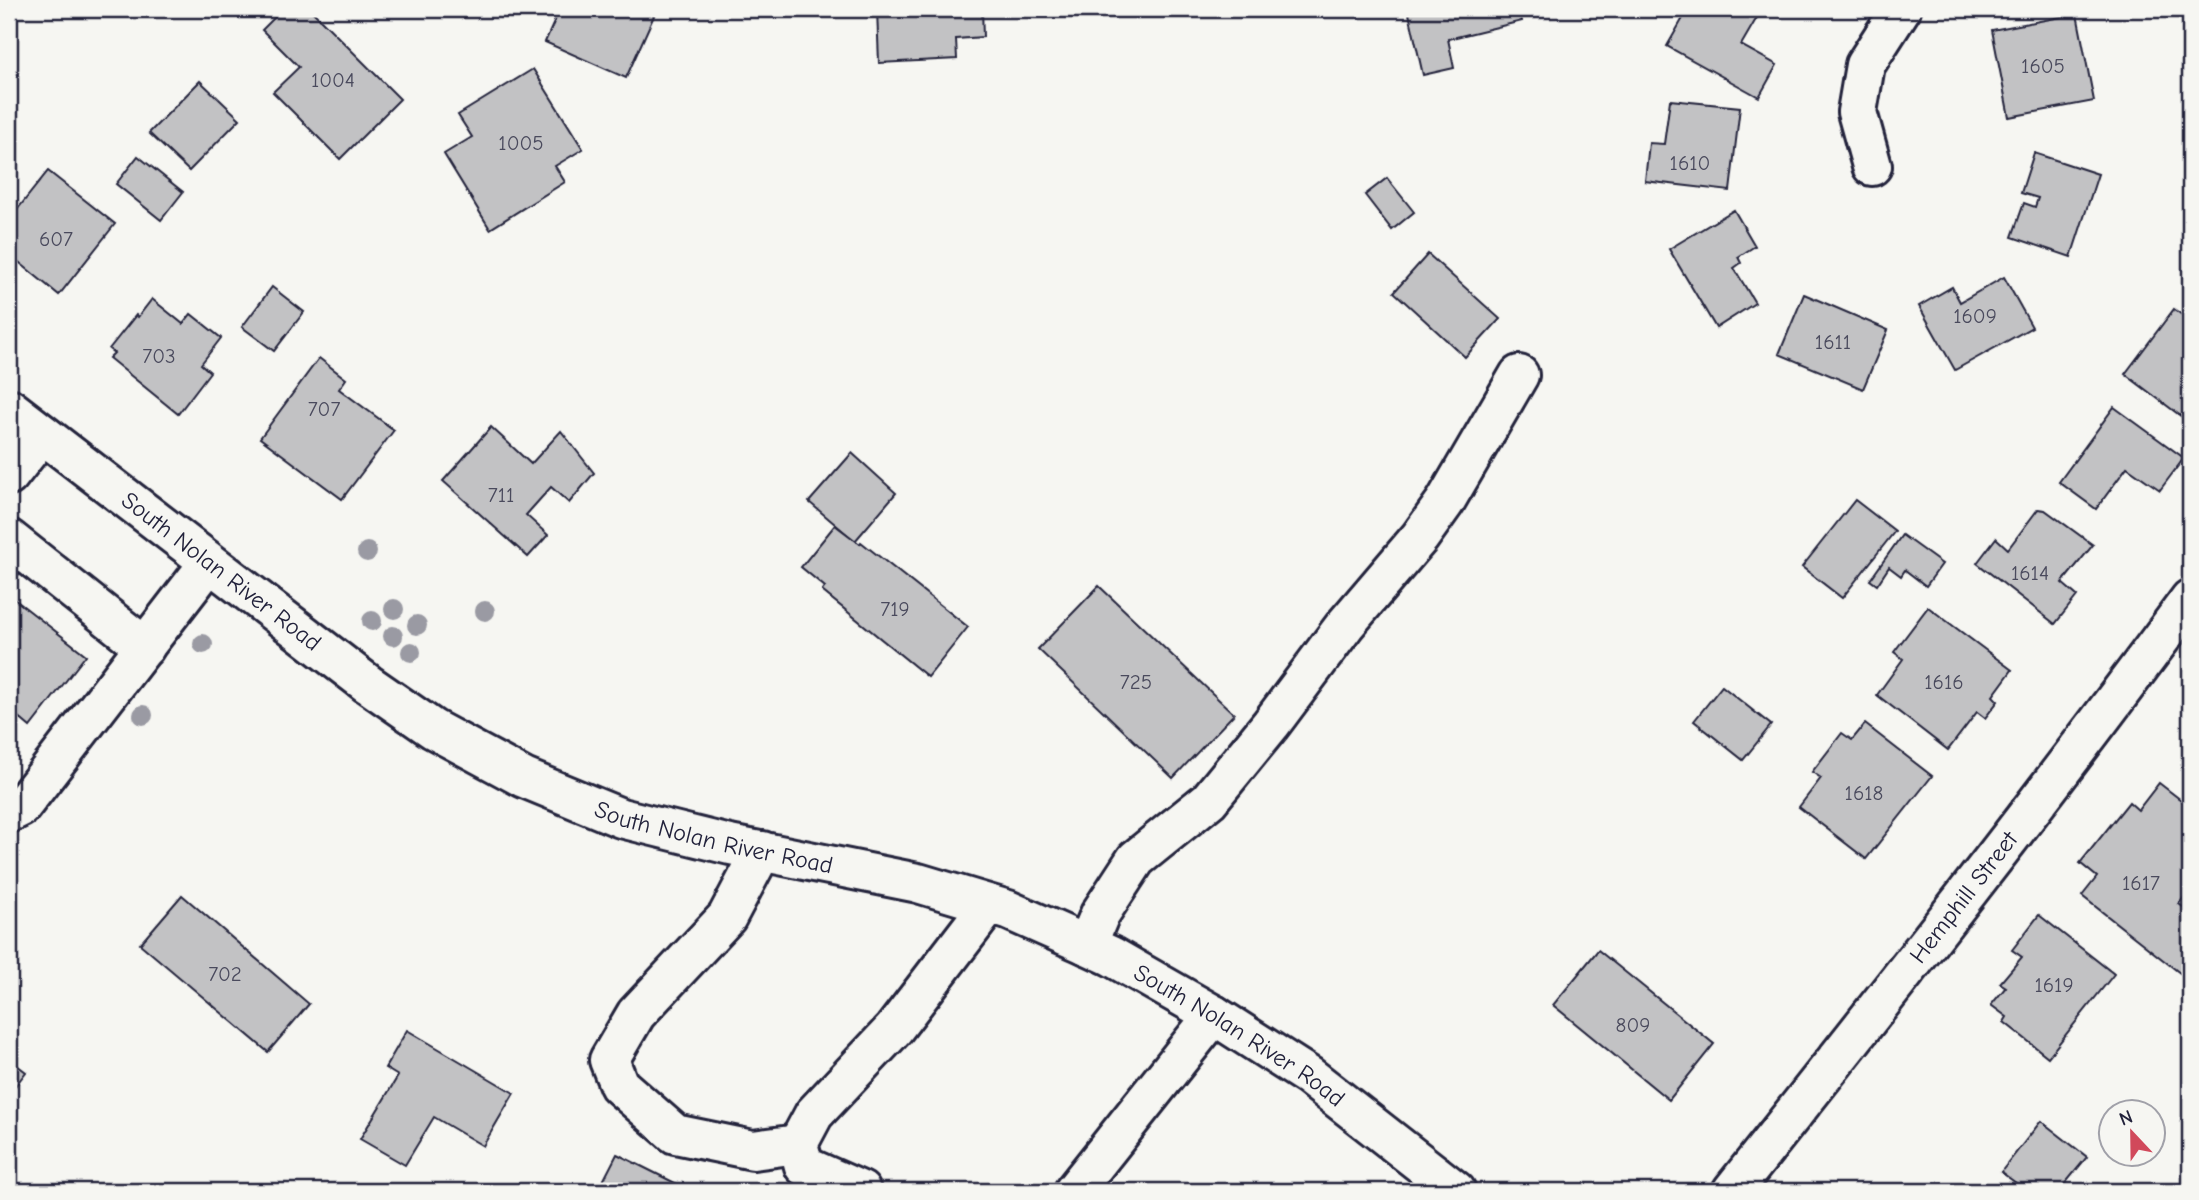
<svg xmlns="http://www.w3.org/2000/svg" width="2199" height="1200" viewBox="0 0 2199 1200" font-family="'Comic Neue',sans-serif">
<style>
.building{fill:#c2c2c4;stroke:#22223b;stroke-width:2}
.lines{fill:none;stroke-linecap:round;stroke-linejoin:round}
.minor-casing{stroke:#22223b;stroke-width:44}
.major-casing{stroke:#22223b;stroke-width:44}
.minor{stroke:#f6f6f2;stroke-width:38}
.major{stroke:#f6f6f2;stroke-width:38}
.tree{fill:#9a9aa3}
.labels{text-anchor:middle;stroke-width:5;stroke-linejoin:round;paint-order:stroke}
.number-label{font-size:21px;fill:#4a4a5d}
.street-label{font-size:24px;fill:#22223b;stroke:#f6f6f2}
</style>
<rect width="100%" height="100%" fill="#f6f6f2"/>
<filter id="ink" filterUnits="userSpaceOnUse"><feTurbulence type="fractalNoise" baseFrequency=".0143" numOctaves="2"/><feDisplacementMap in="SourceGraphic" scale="14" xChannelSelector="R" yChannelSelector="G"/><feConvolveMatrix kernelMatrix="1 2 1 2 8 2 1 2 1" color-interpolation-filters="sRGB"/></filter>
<g filter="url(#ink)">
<!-- building -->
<g class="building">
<path d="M283 9H310L400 99 340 159 273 92 299 67 262 30Z"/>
<path d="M560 9H657L626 78 545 42Z"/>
<path d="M877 9H982L983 37 956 39 957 59 879 63Z"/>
<path d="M1408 9H1519L1522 21 1448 39 1454 68 1423 75Z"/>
<path d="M1700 9H1762L1741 45 1777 65 1759 97 1667 46 1687 11 1696 16Z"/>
<path d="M2077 14 2094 101 2009 117 1992 30Z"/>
<path d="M533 69 583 149 555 166 565 182 490 229 444 154 472 137 458 115Z"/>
<path d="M200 81 240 119 189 171 149 133Z"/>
<path d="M1670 100 1740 107 1730 191 1645 181 1649 143 1664 144Z"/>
<path d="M2034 153 2098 174 2071 257 2012 237 2024 203 2035 207 2038 198 2021 193Z"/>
<path d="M138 156 183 192 161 220 116 184Z"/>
<path d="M48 171 115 224 59 295 9 254V220Z"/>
<path d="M1387 178 1414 212 1392 230 1365 195Z"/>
<path d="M1734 210 1755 246 1738 257 1741 263 1734 268 1755 303 1716 328 1669 249Z"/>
<path d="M1428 254 1500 319 1465 357 1394 292Z"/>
<path d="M2004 277 2032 327 1955 370 1919 306 1952 287 1960 302Z"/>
<path d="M272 287 304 312 274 351 242 327Z"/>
<path d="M1804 294 1888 330 1863 389 1779 354Z"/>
<path d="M152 299 183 324 191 314 221 338 201 364 210 372 178 414 109 358 114 353 109 349 136 315 138 317Z"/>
<path d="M2174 309 2190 321V423L2125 374Z"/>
<path d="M319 358 346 379 339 389 394 430 342 499 260 438Z"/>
<path d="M2114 407 2184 458 2160 490 2127 467 2096 509 2059 482Z"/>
<path d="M491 427 531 464 561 431 594 473 569 503 551 487 526 515 548 535 528 557 443 481Z"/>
<path d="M852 453 896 493 855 541 809 502Z"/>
<path d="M1855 500 1895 531 1842 598 1802 567Z"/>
<path d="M2038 509 2045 510 2093 545 2062 583 2077 596 2055 624 1977 563 1996 538 2008 549Z"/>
<path d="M835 525 860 544 861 542 968 627 928 677 822 591 825 587 801 567Z"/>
<path d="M1902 535 1942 564 1926 586 1905 570 1901 576 1889 567 1877 585 1870 580Z"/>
<path d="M1099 586 1234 714 1173 778 1038 649Z"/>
<path d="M9 595 86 655 30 727 17 716 12 722 9 719Z"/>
<path d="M1928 607 2012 670 1993 696 1998 701 1985 718 1977 712 1948 750 1877 695 1903 659 1894 652Z"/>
<path d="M1722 686 1771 725 1743 760 1694 721Z"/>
<path d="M1865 724 1932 776 1866 859 1799 807 1821 778 1812 772 1842 733 1852 740Z"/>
<path d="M2159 783 2190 807V849L2184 857 2190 863V889L2179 904 2190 912V981L2082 896 2097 877 2080 863 2129 802 2138 810Z"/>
<path d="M182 895 309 1004 268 1052 140 944Z"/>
<path d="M2039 915 2114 974 2048 1057 2004 1022 2007 1017 1991 1005 2006 987 2000 983 2022 957 2012 950Z"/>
<path d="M1598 950 1714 1044 1669 1100 1553 1005Z"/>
<path d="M407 1030 514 1093 483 1146 434 1117 405 1165 360 1139 398 1076 385 1068Z"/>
<path d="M9 1059 26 1072 9 1094Z"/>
<path d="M2041 1121 2087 1157 2059 1191H2027L2001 1172Z"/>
<path d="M617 1154 691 1191H598Z"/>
<path d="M1903 1184 1912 1191H1897Z"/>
</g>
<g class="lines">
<!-- minor casing -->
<g class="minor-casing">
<g id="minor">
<path d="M1872 166 1857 112 1865 65 1901 9"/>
<path d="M9 476 42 434"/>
<path d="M9 539 145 647"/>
<path d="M9 813 21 807 209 563"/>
<path d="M762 851 727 917 636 1014 609 1060 619 1085 675 1134 753 1150 798 1144"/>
<path d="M1087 945 1100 914 1136 859 1209 800 1271 724 1345 625 1420 537 1445 502 1519 375"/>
<path d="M861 1191 804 1166 798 1144 814 1114 894 1029 989 905"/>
<path d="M1074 1191 1214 1015"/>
<path id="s1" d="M1732 1191C1887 996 2042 800 2190 599"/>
</g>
</g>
<!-- major casing -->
<g class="major-casing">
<g id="major">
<path id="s2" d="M9 408 368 684 433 729 524 778 621 818 730 845 918 883 1008 910 1087 945 1111 956 1214 1015 1309 1076 1456 1191"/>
</g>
</g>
<!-- minor -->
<use href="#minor" class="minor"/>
<!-- major -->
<use href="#major" class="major"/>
</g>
<!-- trees -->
<g class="tree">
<circle cx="367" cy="552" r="10"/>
<circle cx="394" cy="609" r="10"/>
<circle cx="485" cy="611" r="10"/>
<circle cx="372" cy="621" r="10"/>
<circle cx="417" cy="625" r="10"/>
<circle cx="393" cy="636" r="10"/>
<circle cx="203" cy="644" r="10"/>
<circle cx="411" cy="652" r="10"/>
<circle cx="143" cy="715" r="10"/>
</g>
</g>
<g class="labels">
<!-- number labels -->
<g class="number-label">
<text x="2043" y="73">1605</text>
<text x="333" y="87">1004</text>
<text x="521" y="150">1005</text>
<text x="1690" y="170">1610</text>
<text x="56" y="246">607</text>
<text x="1975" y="323">1609</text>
<text x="1833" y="349">1611</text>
<text x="159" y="363">703</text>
<text x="324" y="416">707</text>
<text x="501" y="502">711</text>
<text x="2030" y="580">1614</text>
<text x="895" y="616">719</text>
<text x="1136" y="689">725</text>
<text x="1944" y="689">1616</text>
<text x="1864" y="800">1618</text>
<text x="2141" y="890">1617</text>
<text x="225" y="981">702</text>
<text x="2054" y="992">1619</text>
<text x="1633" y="1032">809</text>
</g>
<!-- street labels -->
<g class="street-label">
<text dy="8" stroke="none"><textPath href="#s2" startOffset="268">South Nolan River Road</textPath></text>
<text dy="8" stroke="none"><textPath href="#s2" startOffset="835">South Nolan River Road</textPath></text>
<text dy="8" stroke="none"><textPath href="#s1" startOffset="374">Hemphill Street</textPath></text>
<text dy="8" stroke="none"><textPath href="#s2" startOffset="1402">South Nolan River Road</textPath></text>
</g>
</g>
<!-- margin -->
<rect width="2199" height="1200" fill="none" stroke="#f6f6f2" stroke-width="35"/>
<rect x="18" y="18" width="2164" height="1165" fill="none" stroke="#22223b" stroke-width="2.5" filter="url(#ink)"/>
<!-- north arrow -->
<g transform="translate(2132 1133) rotate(338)"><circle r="33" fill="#f6f6f2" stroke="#a1a1a9" stroke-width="2"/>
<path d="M0-5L12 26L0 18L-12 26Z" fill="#d1495b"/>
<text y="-10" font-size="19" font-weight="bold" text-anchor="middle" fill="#22223b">N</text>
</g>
</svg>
